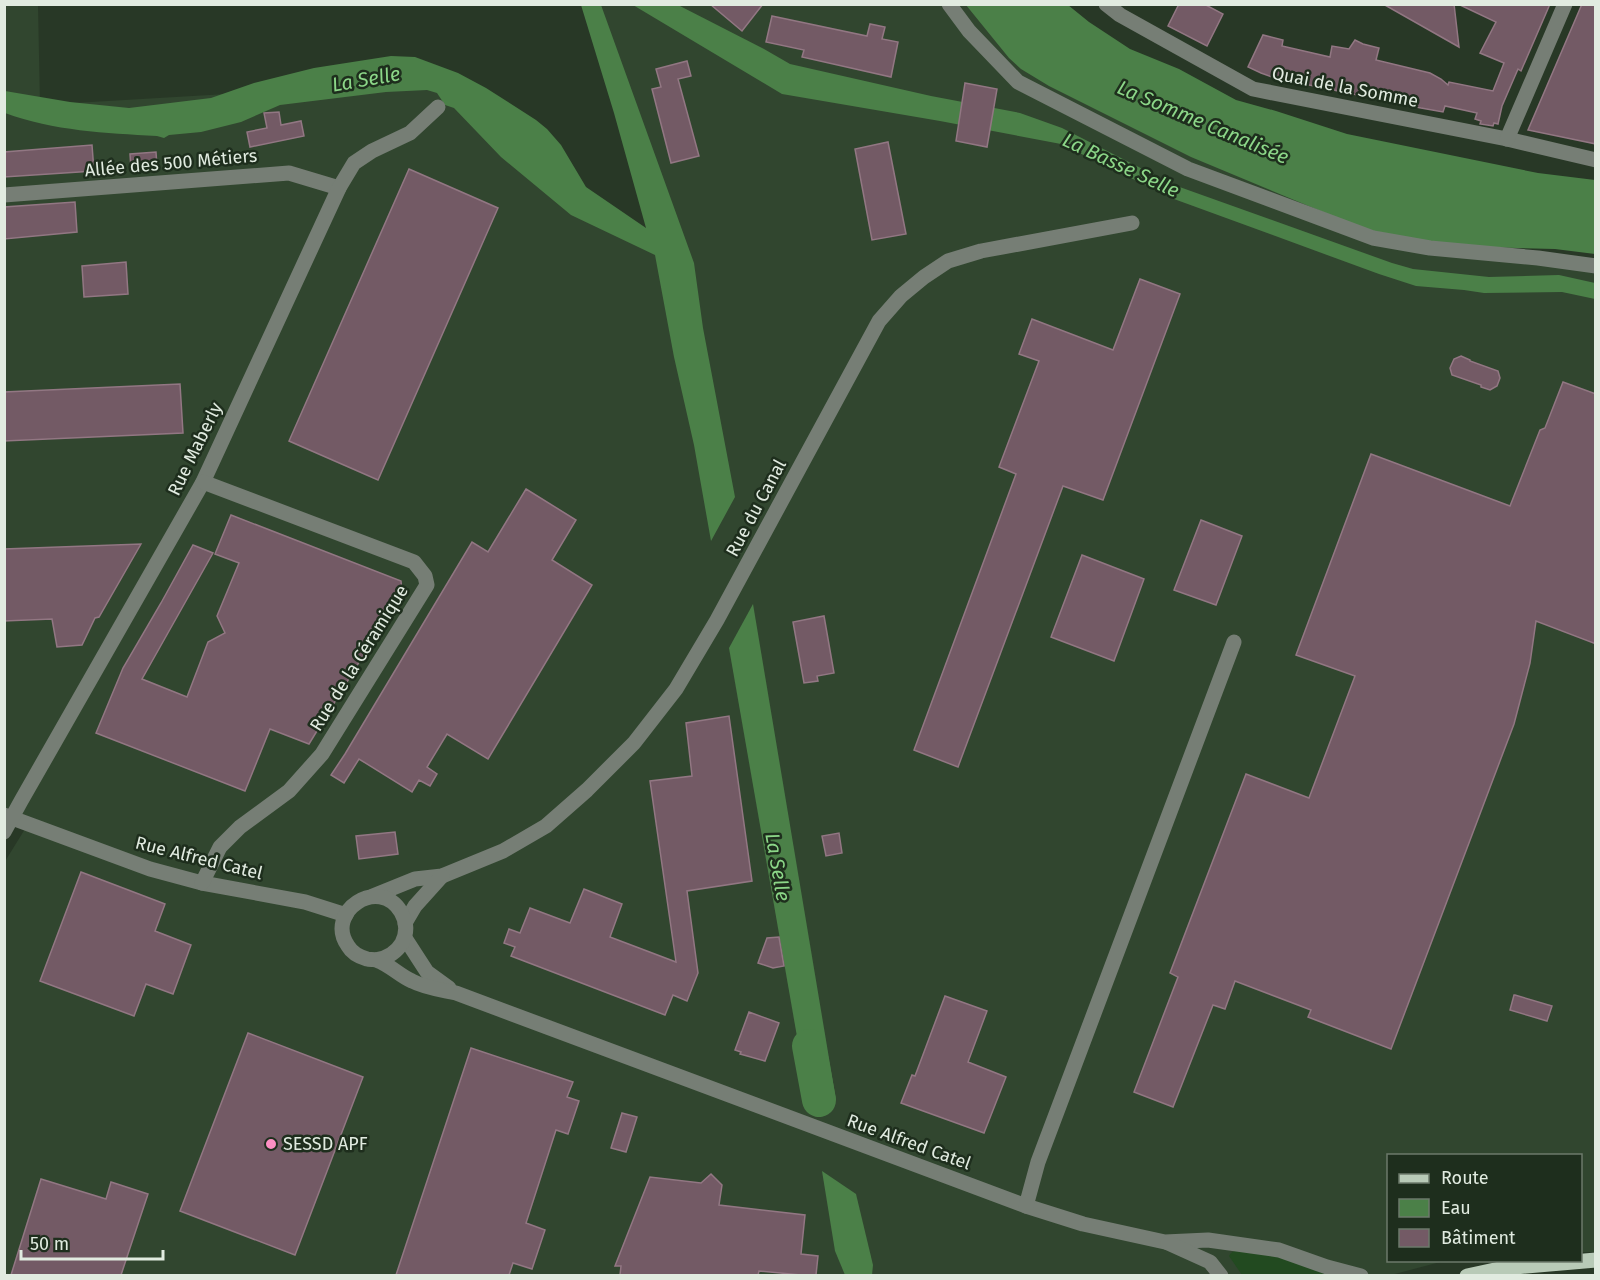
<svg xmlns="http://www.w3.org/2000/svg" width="1600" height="1280" viewBox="0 0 1600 1280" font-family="'Fira Sans',sans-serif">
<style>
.built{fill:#31462f}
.green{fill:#224a20}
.water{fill:#4b8048}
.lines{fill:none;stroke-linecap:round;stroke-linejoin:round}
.river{stroke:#4b8048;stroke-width:34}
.building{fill:#735a65;stroke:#927783;stroke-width:1.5}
.minor{stroke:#767e75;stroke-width:15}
.major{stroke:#b8cab7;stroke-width:15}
.poi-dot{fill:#fc8fc3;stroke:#1e2e1d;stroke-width:2}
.labels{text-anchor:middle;stroke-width:5;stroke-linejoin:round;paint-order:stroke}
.street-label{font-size:18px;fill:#e1ebe0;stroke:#1e2e1d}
.poi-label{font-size:18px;fill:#e1ebe0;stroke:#1e2e1d;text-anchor:start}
.water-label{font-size:20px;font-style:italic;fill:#8cd788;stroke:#1e2e1d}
</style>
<rect width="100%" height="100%" fill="#283826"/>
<!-- built -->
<path class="built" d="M5 5H38L40 105 449 81 663 253 586 5H1012L1387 219 1595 269V1252H1581L1580 1156H1388V1260L1444 1261 1391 1275H5L4 863 25 829 5 822Z"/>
<!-- green -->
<path class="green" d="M1236 1250 1282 1257 1332 1275H1242L1229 1256 1231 1253Z"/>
<!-- water -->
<g class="water">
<path d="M581 5H601L694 263 703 328 735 497 711 541 694 445 674 357 655 255 571 215 501 157 454 108 445 105 437 93 427 90 386 92 280 105 241 122 201 132 169 135 164 138 157 136C105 133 54 131 5 113V91L70 102 129 108 211 98 254 83 314 68 391 56 415 57 458 73 486 88 536 120 547 129 561 145 586 187 646 228 614 113Z"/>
<path d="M633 5H678L764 49 790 64 931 96 1020 113 1062 128 1174 185 1392 263 1413 269 1489 277 1559 275 1595 283V299L1562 292 1484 293 1464 290 1416 286 1379 274 1174 199 1061 144 940 121 782 94Z"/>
<path d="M966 5H1068L1089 22 1130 49 1179 69 1236 100 1276 111 1347 134 1538 173 1595 180V254L1555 249 1446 246 1364 229 1191 157 1049 86 1021 69 1009 58Z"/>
<path d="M753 604 836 1100 806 1088 729 648Z"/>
<path d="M822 1171 856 1194 873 1265 872 1275H845L835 1251Z"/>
</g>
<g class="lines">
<!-- river -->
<path class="river" d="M809 1046 819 1100"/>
</g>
<!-- building -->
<g class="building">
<path d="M710 4H763L742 31Z"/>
<path d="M1179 4H1204L1223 14 1207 46 1168 26Z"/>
<path d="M1383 4H1454L1459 47Z"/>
<path d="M1458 4H1550L1521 71 1518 69 1502 106 1498 124 1494 123 1493 126 1480 124 1481 121 1475 119 1477 113 1445 106 1443 112 1421 108 1275 78 1261 73 1248 67 1263 35 1283 40 1282 46 1330 57 1332 46 1349 49 1355 40 1363 44 1379 48 1376 60 1430 73 1441 79 1448 85 1449 82 1493 91 1504 63 1480 53 1496 22Z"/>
<path d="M1582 4H1596V144L1528 130Z"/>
<path d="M772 16 867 36 870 24 885 27 882 39 898 42 891 77 802 57 804 50 766 42Z"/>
<path d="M687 61 691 76 678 79 699 156 671 163 652 89 661 87 656 69Z"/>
<path d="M965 83 997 89 987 147 956 141Z"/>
<path d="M279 112 281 125 301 121 304 136 250 147 247 132 267 128 264 113Z"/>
<path d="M888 142 906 234 872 240 855 149Z"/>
<path d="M92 145 94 171 4 177V152Z"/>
<path d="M156 152 157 167 131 169 130 154Z"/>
<path d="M409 169 498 208 378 480 289 441Z"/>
<path d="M75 202 77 232 4 239V207Z"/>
<path d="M126 262 128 294 84 297 82 266Z"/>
<path d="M1140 279 1180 294 1103 500 1063 486 958 767 914 750 1016 474 999 467 1039 361 1019 354 1032 319 1113 350Z"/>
<path d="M1461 356 1470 360V361L1498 371 1500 378 1497 386 1490 390 1481 387V385L1452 375 1450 368 1454 359Z"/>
<path d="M1563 382 1596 394V644L1536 621 1530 663 1514 724 1391 1049 1308 1017 1311 1010 1235 981 1225 1009 1213 1005 1173 1107 1134 1092 1178 977 1170 973 1246 774 1309 798 1355 676 1296 655 1371 454 1510 506 1540 430 1545 428Z"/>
<path d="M180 384 183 433 4 441V392Z"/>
<path d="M526 489 576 520 552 560 592 585 488 759 447 734 427 767 437 774 430 786 419 780 412 792 359 759 344 783 331 775 345 754 472 542 488 552Z"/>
<path d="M231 515 401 581 402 592 309 744 270 729 245 791 96 733 123 668 161 603 193 545 213 553 142 679 187 697 208 642 225 633 217 616 239 563 215 554Z"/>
<path d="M1201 520 1242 536 1216 605 1174 590Z"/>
<path d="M141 544 99 617 95 618 82 645 57 647 52 619 4 621V549Z"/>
<path d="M1082 555 1144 579 1114 661 1051 637Z"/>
<path d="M824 616 834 673 817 676 818 681 804 683 793 622Z"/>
<path d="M729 716 752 881 687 891 698 973 687 1001 673 995 665 1015 511 956 515 947 504 943 509 929 520 933 530 908 570 923 584 889 622 904 610 937 676 962 650 781 692 776 686 723Z"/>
<path d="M395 832 398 854 359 859 356 836Z"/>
<path d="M839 833 842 853 826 856 822 836Z"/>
<path d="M81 872 165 904 155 931 191 945 173 994 146 984 134 1016 40 981Z"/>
<path d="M779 937 784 966 773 968 758 963 767 938Z"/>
<path d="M1514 995H1515L1552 1006 1547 1021 1510 1010Z"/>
<path d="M945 996 987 1011 968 1062 1006 1077 984 1133 901 1103 912 1075 915 1076Z"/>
<path d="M749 1012 779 1023 765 1061 740 1054 741 1052 735 1050Z"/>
<path d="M248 1033 363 1077 295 1255 180 1211Z"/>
<path d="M471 1048 573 1082 567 1097 579 1101 568 1134 556 1130 526 1223 545 1230 532 1269 513 1263 509 1275H396Z"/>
<path d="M622 1113 637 1117 626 1152 611 1148Z"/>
<path d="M711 1174 722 1185 719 1205 805 1215 801 1254 818 1256 816 1275H801L759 1271 758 1275H620L621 1266H615L650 1177 701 1183Z"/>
<path d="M41 1179 106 1199 111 1182 148 1194 121 1275H11Z"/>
</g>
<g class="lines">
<!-- minor -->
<g class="minor">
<path d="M949 4 969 31 1018 82 1188 169 1373 238 1430 248 1538 258 1596 266"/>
<path d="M1106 4 1120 15 1253 89 1507 139 1596 160"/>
<path d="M1507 139 1565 4"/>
<path d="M4 195 289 173 339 188"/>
<path d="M4 815 150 869 202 883 305 902 346 915"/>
<path d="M4 832 21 801 203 482 339 188 354 163 372 151 410 133 438 107"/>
<path d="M202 883 220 847 240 827 289 791 322 754 427 585 425 576 414 562 203 482"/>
<path d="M373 896 415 879 442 876 503 851 546 826 587 790 634 743 676 689 717 620 879 321 901 296 924 277 948 261 981 251 1132 223"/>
<path d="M405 923 415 906 442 876"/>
<path d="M405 938 427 972 449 988"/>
<path d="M376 960C387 958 396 953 402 943 407 933 407 922 401 912 379 875 324 912 348 946 352 953 360 957 367 959 370 960 373 959 376 960 389 964 400 976 412 981 425 988 442 990 456 993L1026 1206 1083 1224 1165 1242 1208 1240 1279 1250 1327 1267 1361 1276"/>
<path d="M1026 1206 1038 1162 1234 642"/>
<path d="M1168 1243 1210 1262 1221 1276"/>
</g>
<!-- major -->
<path class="major" d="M1467 1276 1504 1268 1596 1260"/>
</g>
<!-- markers -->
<circle class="poi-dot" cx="271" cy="1144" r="6"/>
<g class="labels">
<!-- street labels -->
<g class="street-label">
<text transform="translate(1345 87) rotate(11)" y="6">Quai de la Somme</text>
<text transform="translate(171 163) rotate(-5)" y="6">Allée des 500 Métiers</text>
<text transform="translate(195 449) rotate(-64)" y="6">Rue Maberly</text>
<text transform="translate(756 508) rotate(-62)" y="6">Rue du Canal</text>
<text transform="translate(359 658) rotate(-58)" y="6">Rue de la Céramique</text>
<text transform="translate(199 858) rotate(14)" y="6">Rue Alfred Catel</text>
<text transform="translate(909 1142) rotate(20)" y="6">Rue Alfred Catel</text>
</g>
<!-- poi labels -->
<g class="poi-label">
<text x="283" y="1150">SESSD APF</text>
</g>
<!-- water labels -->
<g class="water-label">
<text transform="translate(366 79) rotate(-10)" y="7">La Selle</text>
<text transform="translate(1203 122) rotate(23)" y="7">La Somme Canalisée</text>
<text transform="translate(1121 165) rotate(25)" y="7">La Basse Selle</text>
<text transform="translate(778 867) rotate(80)" y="7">La Selle</text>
</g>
</g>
<!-- border -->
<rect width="1600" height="1280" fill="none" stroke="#e1ebe0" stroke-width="12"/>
<!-- legend -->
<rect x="1387" y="1154" width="195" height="108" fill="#1e2e1d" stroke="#6c7a6b" stroke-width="1.5"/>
<rect x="1399" y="1174" width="30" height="9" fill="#b8cab7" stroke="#6c7a6b" stroke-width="1.5"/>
<text x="1441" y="1184" font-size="18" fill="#e1ebe0">Route</text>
<rect x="1399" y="1199" width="30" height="18" fill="#4b8048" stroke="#6c7a6b" stroke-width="1.5"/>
<text x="1441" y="1214" font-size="18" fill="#e1ebe0">Eau</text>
<rect x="1399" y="1229" width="30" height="18" fill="#735a65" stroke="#6c7a6b" stroke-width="1.5"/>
<text x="1441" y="1244" font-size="18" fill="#e1ebe0">Bâtiment</text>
<!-- scale -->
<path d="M21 1250v9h142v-9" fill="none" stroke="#e1ebe0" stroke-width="3"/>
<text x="30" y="1250" font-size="18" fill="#e1ebe0" stroke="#1e2e1d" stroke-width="4.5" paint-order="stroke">50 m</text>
</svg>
